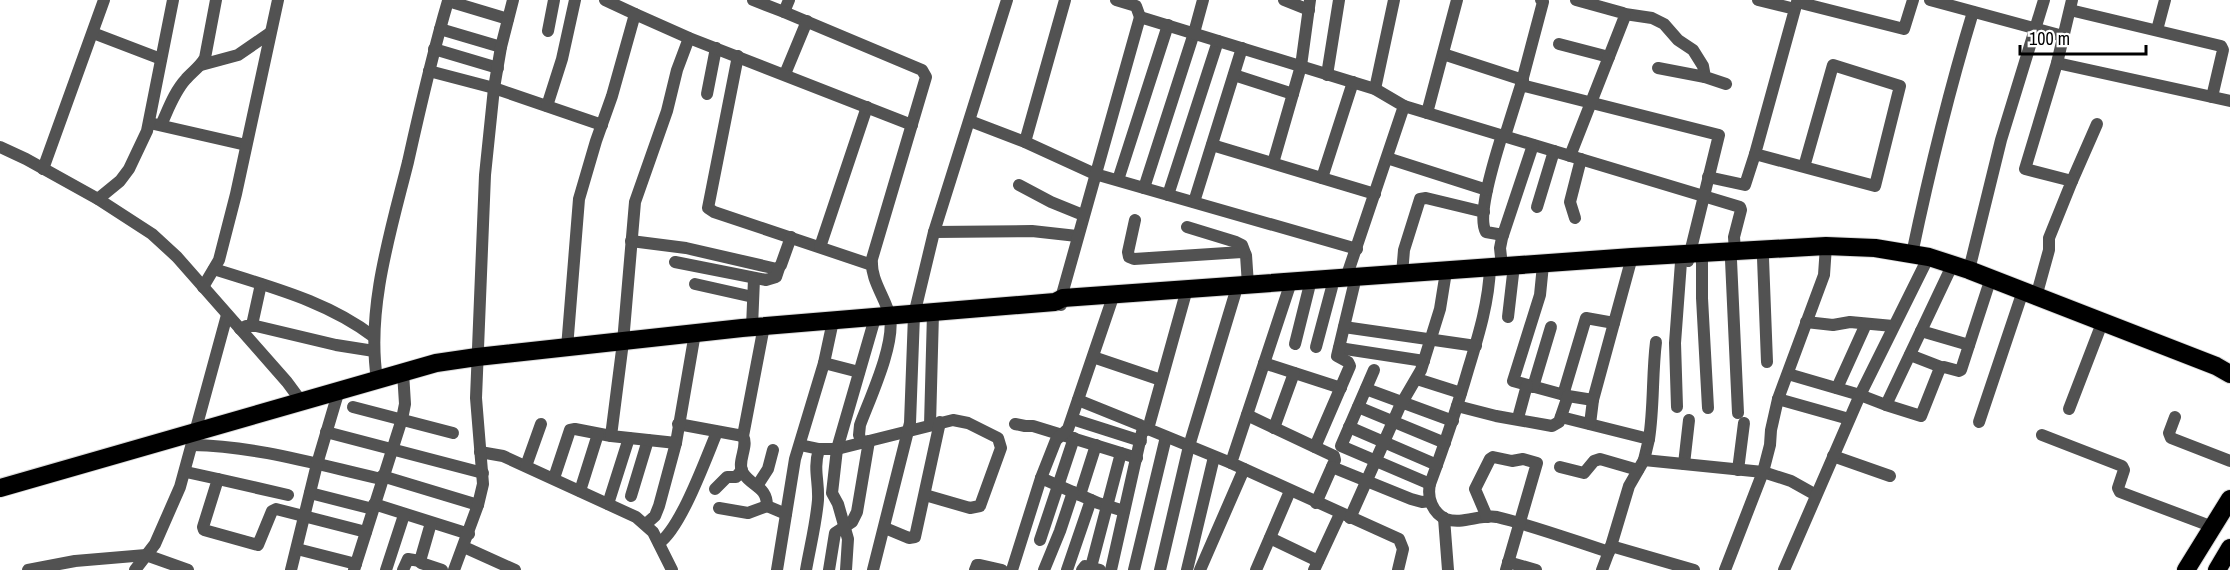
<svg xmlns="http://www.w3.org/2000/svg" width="2230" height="570" viewBox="0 0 2230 570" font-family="'Archivo Narrow',sans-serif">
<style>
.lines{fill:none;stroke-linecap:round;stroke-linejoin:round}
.highway-casing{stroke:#dbdbdb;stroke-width:20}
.minor{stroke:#525252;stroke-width:12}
.highway{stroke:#000;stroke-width:18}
</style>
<rect width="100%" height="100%" fill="#fff"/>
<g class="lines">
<!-- highway casing -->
<g class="highway-casing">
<g id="highway">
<path d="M0 488 436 363 477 357 742 328 1055 302 1063 298 1632 257 1826 246 1875 248 1929 257 1969 270 2216 366 2230 374"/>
<path d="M2186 570 2230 499"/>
<path d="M2217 570 2230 548"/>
</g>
</g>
<!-- minor -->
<g class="minor">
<path d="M605 0 635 14"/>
<path d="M753 0 784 12 789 0"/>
<path d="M1116 0 1136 6 1140 17"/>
<path d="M1284 0 1309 10"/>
<path d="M1758 0 1795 9 1755 154C1795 165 1835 175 1875 186L1900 86 1833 65 1804 167"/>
<path d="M1930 0 2063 36"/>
<path d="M1797 2 1904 29 1913 0"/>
<path d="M2070 10 2221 46 2223 50 2212 97"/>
<path d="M784 12 922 70 926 77 872 259C870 280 886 298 890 317 895 345 870 398 860 425L859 435 862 443"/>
<path d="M1625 14 1652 18 1664 24 1678 40 1693 50 1703 66 1705 77 1726 84"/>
<path d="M440 29 501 47"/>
<path d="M2157 30 2165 0"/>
<path d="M548 31 554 0"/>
<path d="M93 33 161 59"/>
<path d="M1559 44 1609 57"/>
<path d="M434 49 498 68"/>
<path d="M1443 54 1523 80"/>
<path d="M738 56 708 208 714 212 872 265"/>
<path d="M2057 63 2230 101"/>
<path d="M201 65 238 55 270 33"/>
<path d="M1658 68 1705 77"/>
<path d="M429 71 494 88 602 125"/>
<path d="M785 74 807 21"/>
<path d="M1234 75 1293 94"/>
<path d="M1327 75 1339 0"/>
<path d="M1521 85 1543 2 1541 0"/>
<path d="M1375 89 1394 0"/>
<path d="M707 94 716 48"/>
<path d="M547 106 562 59 575 0"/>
<path d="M1404 106 1740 207 1741 210 1734 237 1735 251"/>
<path d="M1427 113 1457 0"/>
<path d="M970 121 1025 142 1095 174 1357 249"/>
<path d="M154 124 246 145"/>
<path d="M161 125C168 110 174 92 186 79 192 72 200 67 205 58L216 0"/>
<path d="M1502 135C1496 155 1476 216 1486 232L1503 235"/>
<path d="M1505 136 1521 85 1719 135 1688 261"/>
<path d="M1025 142 1065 0"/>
<path d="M1212 145 1375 194"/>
<path d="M0 147 26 159 98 199 152 234 177 257 287 382 301 401"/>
<path d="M1570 156 1625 16 1623 13 1576 0"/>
<path d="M1387 158 1487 190"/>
<path d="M1273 163 1301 66 1310 0"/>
<path d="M43 169 104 0"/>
<path d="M1708 177 1745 185 1755 154"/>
<path d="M1322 178 1353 82"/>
<path d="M1118 180 1168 25"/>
<path d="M2072 181 2097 124"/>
<path d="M1019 185 1051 202 1083 215"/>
<path d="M1144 188 1194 33 1203 0"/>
<path d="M1168 195 1218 41"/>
<path d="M98 199 120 181 129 169 147 131 173 0"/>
<path d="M1194 202 1242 48"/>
<path d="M1537 207 1554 151"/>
<path d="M1575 218 1570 202 1581 159"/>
<path d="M1135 220 1128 252 1129 257 1134 259 1242 252 1246 255 1248 285"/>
<path d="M1187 227 1236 242 1242 245 1245 253"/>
<path d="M934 232 1032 231 1077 236"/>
<path d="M631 241 686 248 777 269 781 265 791 237"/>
<path d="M820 247 867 107"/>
<path d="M1912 254C1929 173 1949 91 1973 12"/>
<path d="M1763 258 1767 362"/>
<path d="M1731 260 1738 413"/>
<path d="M1702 261V298L1708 408"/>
<path d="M675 262 766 280 776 277 779 268"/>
<path d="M1543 265 1540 295 1513 381 1568 396 1593 400 1632 257"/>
<path d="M1502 266 1500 248 1502 238 1533 145"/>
<path d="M1490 267C1489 302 1478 337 1468 370 1457 408 1444 446 1430 484 1427 497 1432 513 1446 519 1462 525 1480 514 1497 517 1534 526 1572 540 1609 552"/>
<path d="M214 269C270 287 327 301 374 337"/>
<path d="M1969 270 2001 140 2044 0"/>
<path d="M1402 274 1404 250 1420 199 1426 198 1484 212"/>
<path d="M1291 282 1231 463 1399 539 1403 549 1398 570"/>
<path d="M695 284 753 297"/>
<path d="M203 287 219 260 236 194 278 0"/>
<path d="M1187 289 1148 429 1231 463"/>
<path d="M2036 297 2049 250V238L2072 181 2025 169 2057 63 2072 0"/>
<path d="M1061 305V298L1140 17 1375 89 1404 106 1346 278"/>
<path d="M1508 317 1513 274"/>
<path d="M1806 322 1833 325 1850 322 1893 326"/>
<path d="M252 325 261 284"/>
<path d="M752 327 754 279"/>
<path d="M1344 327 1476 346"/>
<path d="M240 329 246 326H256L336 345 374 351"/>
<path d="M1921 331 1969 345"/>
<path d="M1295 344 1309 288"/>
<path d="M1316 347 1332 287"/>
<path d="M567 348 579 199 596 141 612 96 635 14 689 38 912 125"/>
<path d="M1339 348 1424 361"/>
<path d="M1910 355 1941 367"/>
<path d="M1093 357 1161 380"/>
<path d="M824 363 859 372"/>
<path d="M1264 363 1341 388"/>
<path d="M1374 370 1341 446 1430 484"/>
<path d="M1788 374 1860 395 1886 405 1949 272"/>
<path d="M377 379C366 309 391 230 408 162 420 108 432 55 448 1L508 19"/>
<path d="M1417 379 1461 393"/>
<path d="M1533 387 1551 327"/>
<path d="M1837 388 1866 324"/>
<path d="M1366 389 1453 421"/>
<path d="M1563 395 1586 318 1614 323"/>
<path d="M1778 399 1849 419"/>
<path d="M1078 400 1140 425 1145 430"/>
<path d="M1886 405 1921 416 1940 368 1944 367 1959 371 1961 370 1988 287"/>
<path d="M1457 406 1496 416 1552 426 1559 422 1568 396"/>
<path d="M353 407 453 433"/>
<path d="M1358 407 1445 443"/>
<path d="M1677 407 1675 343 1681 262"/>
<path d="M2069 409 2099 331"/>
<path d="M1247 415 1334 456 1335 460 1316 503"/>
<path d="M1561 417 1649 439 1644 460"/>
<path d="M2175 417 2169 433 2171 438 2230 461"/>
<path d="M1518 418 1527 385"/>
<path d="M1072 419 1141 441"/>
<path d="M1979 422 2023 291"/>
<path d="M678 424 743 436 764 326"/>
<path d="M1015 424 1025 426H1033L1137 458"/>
<path d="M1590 424 1593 400"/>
<path d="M930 425 933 313"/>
<path d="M1349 427 1437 465"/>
<path d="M1274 428 1294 373"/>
<path d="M326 432 483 473"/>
<path d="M2042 435 2122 466 2124 470 2118 488 2120 492 2213 527"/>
<path d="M743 436C749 447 736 462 743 473 752 487 767 486 767 506L786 514"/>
<path d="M1649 439C1654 407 1652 374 1656 342"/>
<path d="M676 443 695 333"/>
<path d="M192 445C257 446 319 465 381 479"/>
<path d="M800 445 819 449H837L953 420 968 423 998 438 1001 448 980 506 970 508 925 495"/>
<path d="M1315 447 1350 366 1348 362 1337 356 1354 285"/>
<path d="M480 452 503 456 636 517 653 532 672 570"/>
<path d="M1833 456 1890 476"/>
<path d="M1684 464 1689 420"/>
<path d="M526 466 541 424"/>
<path d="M1332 467 1411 499 1422 502 1430 501"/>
<path d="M1560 467 1584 473 1594 461 1600 459 1638 470"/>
<path d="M1738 470 1744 423"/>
<path d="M186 472 218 479 203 527 204 530 258 545 272 511 276 509 366 532"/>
<path d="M382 476 478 505"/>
<path d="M554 478 570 430 575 429 611 436"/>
<path d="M1041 478 1098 503 1124 511"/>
<path d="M218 479 288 495"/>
<path d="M757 486 768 469 773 450"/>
<path d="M715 489 727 477H736L742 470"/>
<path d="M580 491 598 434"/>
<path d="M310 493 373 509"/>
<path d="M1080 495 1096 445"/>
<path d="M631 496 648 440"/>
<path d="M374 504 469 534"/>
<path d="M608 504 629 438"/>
<path d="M719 508 748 513 767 506"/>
<path d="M1487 517 1475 489 1490 459 1493 457 1512 461 1523 459 1537 463 1506 570"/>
<path d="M1350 518 1400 406 1421 370 1440 309 1445 278"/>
<path d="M1444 518 1448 570"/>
<path d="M431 523 420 561 421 563 442 570"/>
<path d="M646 524 655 516 659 506 676 443 611 436 623 342 635 202 667 111 677 70 689 38"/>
<path d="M885 528 909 538 915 537 940 422"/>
<path d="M1270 538 1318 561"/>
<path d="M1040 540 1074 438"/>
<path d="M659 543C681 528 706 458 717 432"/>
<path d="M464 547 515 570"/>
<path d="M297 549 356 564"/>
<path d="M1508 562 1536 570"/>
<path d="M1091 567 1121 453"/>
<path d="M28 570 75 561 146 555 188 570"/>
<path d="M135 570 155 544 180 487 227 315"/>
<path d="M291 570 317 464 339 390"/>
<path d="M354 570 402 419 405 404 403 372"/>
<path d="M386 570 404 515"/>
<path d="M403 570 408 559 420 561"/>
<path d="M454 570 478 505 483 484 476 398 485 175 494 88 501 47 513 0"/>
<path d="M777 570 795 459 824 363 833 321"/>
<path d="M806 570C810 547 816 524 818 500 819 480 813 470 819 449"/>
<path d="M829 570 835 533 852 522 857 512 869 441"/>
<path d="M846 570 848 539 838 504 832 493 837 449 875 318"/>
<path d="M873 570 910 423 914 315 934 232 1007 0"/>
<path d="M975 570 977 565H980L1002 570"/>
<path d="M1012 570 1041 478 1056 440 1068 429 1114 294"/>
<path d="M1044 570 1060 531 1073 492"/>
<path d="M1067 570 1091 500"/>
<path d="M1082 570 1085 566 1100 570"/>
<path d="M1111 570 1142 432 1148 429"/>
<path d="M1134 570 1166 437"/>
<path d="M1160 570 1189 446 1235 294"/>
<path d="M1187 570 1214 457"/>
<path d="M1200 570 1244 469"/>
<path d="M1256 570 1290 491"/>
<path d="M1314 570 1340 514"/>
<path d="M1602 570 1611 546"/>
<path d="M1694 570 1611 546 1629 486 1644 460 1763 472 1791 481 1816 495"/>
<path d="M1725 570 1763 472 1770 445 1771 430 1778 399 1824 275 1826 246"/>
<path d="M1784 570 1860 395 1925 264"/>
</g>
<!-- highway -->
<use href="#highway" class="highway"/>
</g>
<!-- scale -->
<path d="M2020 45v9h126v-9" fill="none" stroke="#000000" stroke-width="3"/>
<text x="2029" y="45" font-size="18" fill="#000000" stroke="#ffffff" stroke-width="4.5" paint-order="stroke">100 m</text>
</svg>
